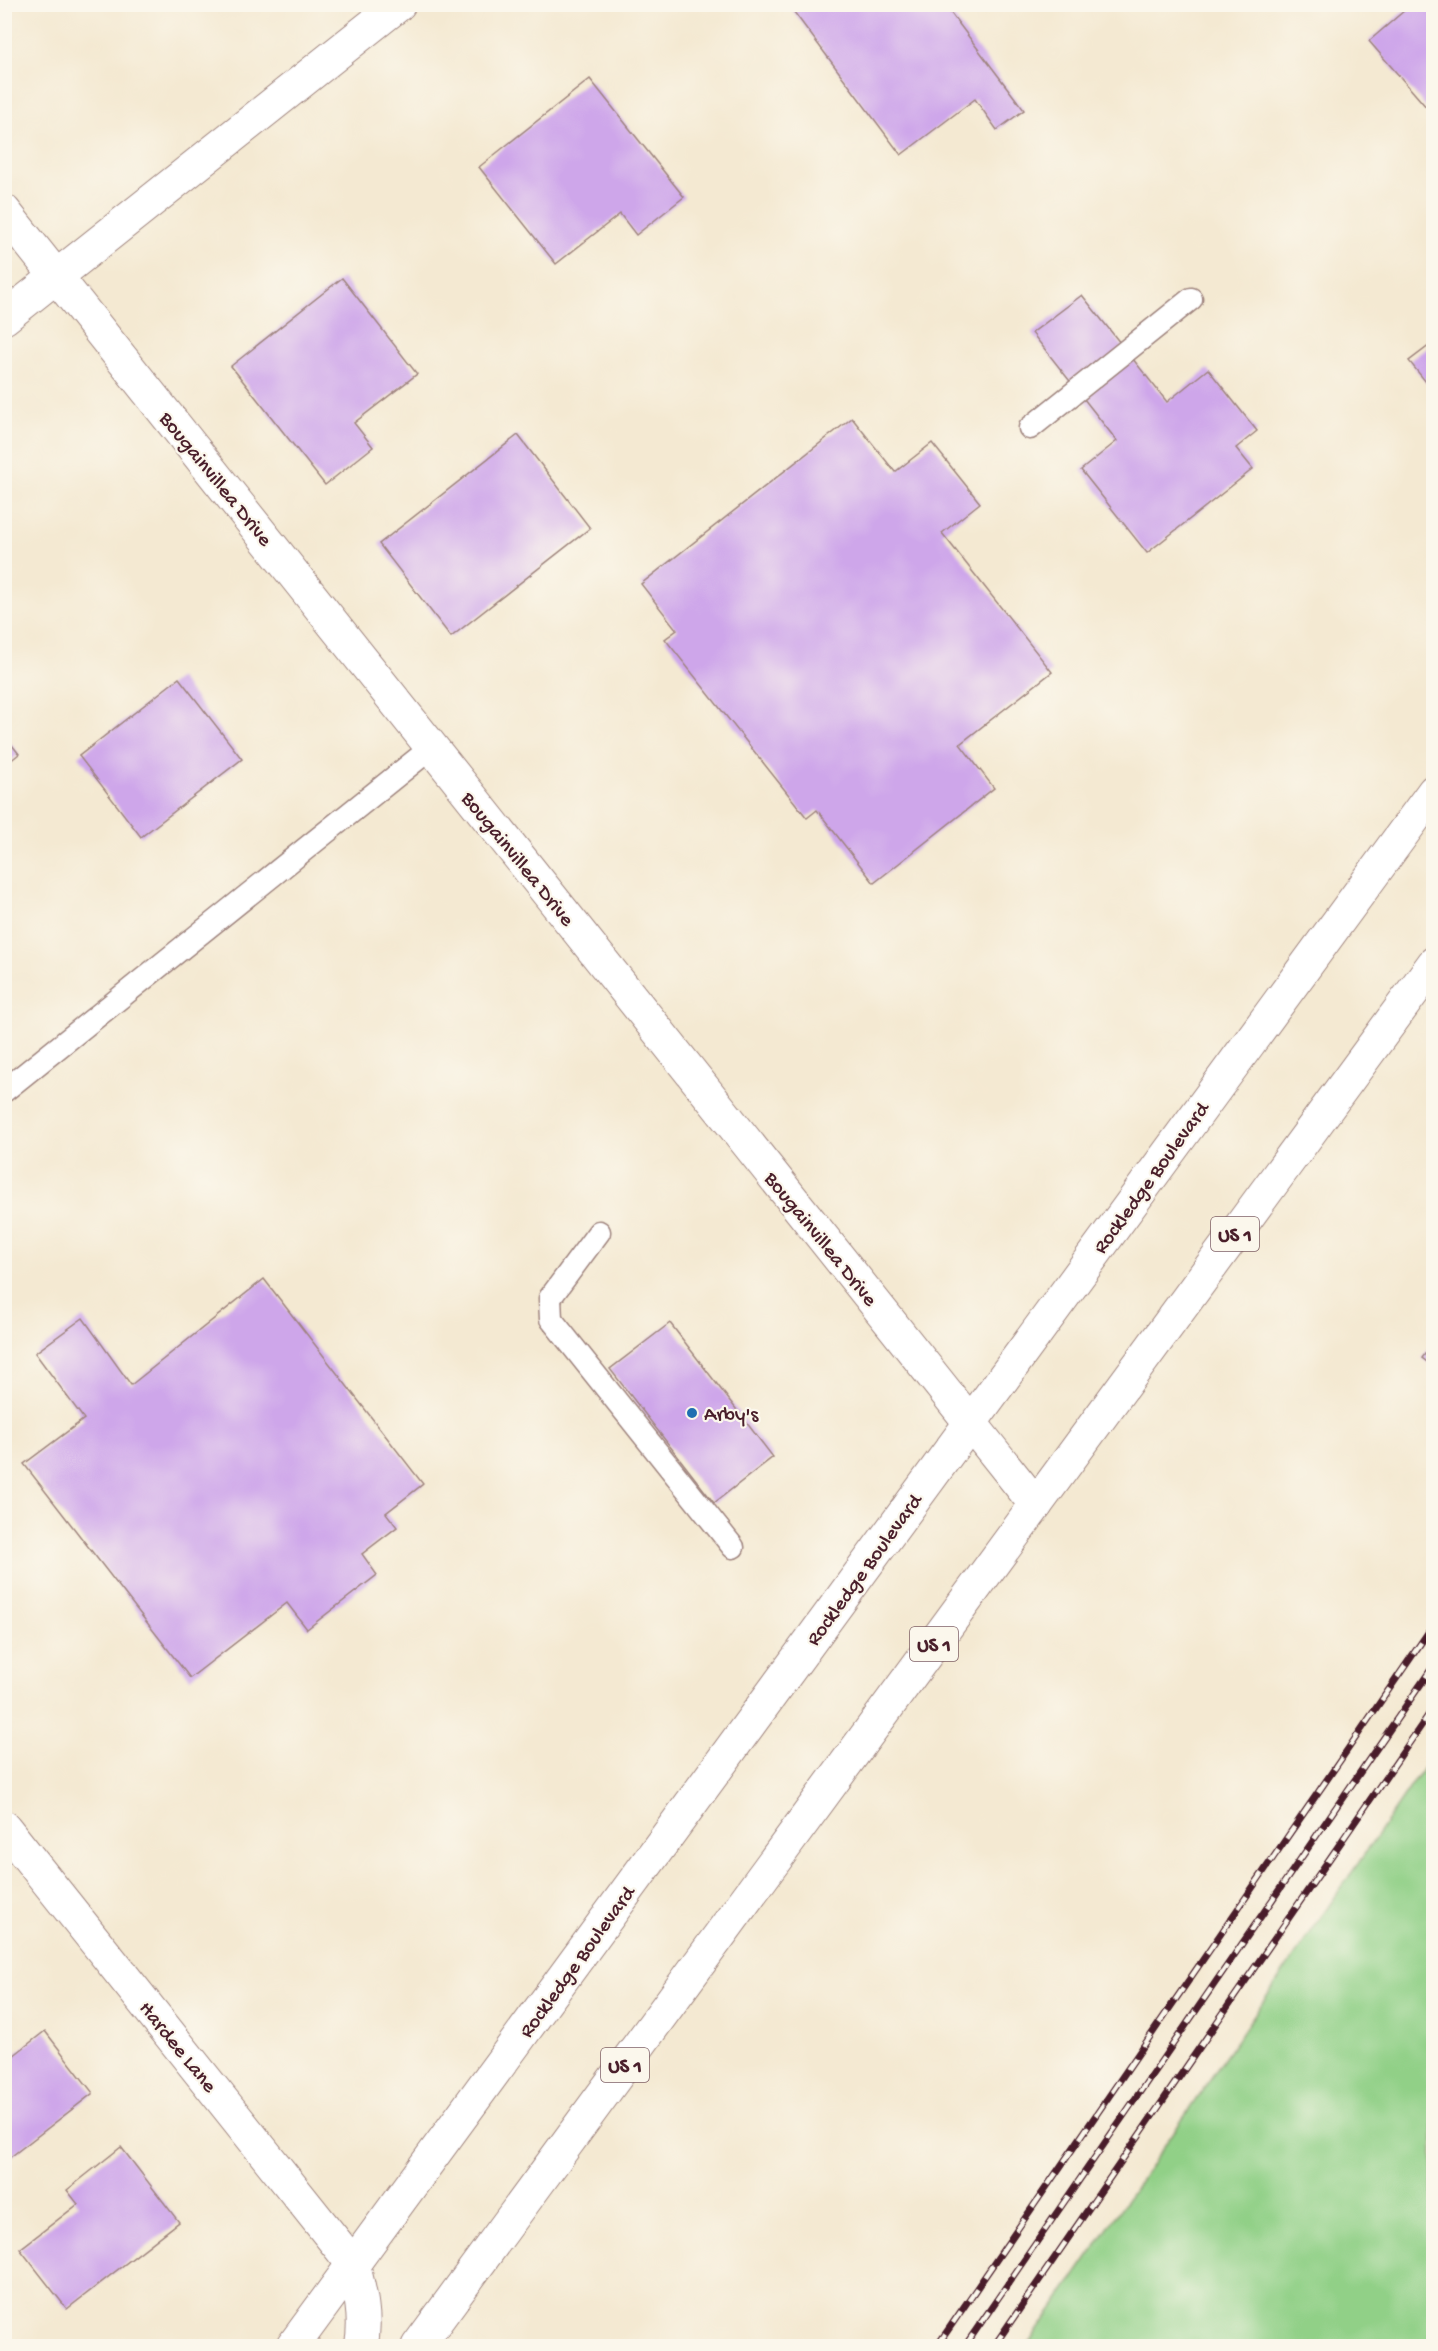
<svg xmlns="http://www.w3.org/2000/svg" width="1438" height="2351" viewBox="0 0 1438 2351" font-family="'Gochi Hand',sans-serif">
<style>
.green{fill:#91d087;stroke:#6e7859;stroke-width:1.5}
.building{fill:#cea6ea}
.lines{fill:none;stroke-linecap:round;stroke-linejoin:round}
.service-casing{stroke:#9f847e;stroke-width:25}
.minor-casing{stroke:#9f847e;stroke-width:35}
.tertiary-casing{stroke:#9f847e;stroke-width:35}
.primary-casing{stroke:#9f847e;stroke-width:35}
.service{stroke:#fff;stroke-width:22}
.minor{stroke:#fff;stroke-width:33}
.tertiary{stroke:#fff;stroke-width:33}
.primary{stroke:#fff;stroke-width:33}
.rail-casing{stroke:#4a1f2b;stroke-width:7}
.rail{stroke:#fbf7ec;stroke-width:4.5;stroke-dasharray:14;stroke-linecap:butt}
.poi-dot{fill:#1f6fb2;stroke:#fbf7ec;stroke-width:2}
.labels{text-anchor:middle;stroke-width:4.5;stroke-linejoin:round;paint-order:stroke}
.shield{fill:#fbf7ec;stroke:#7f6065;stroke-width:1.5}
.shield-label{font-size:20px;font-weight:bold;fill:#4a1f2b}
.street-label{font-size:21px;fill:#4a1f2b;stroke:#fbf7ec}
.poi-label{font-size:21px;fill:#4a1f2b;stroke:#fbf7ec;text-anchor:start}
</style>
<rect width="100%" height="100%" fill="#fbf7ec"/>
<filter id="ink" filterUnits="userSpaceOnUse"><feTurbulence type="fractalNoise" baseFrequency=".0167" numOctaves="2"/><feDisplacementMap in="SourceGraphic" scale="12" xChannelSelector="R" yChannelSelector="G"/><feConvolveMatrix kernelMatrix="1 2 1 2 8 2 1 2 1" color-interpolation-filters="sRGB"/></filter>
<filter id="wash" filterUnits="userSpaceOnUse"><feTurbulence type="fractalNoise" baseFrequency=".008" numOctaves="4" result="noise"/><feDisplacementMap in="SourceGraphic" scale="24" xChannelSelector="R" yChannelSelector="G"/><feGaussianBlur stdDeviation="1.35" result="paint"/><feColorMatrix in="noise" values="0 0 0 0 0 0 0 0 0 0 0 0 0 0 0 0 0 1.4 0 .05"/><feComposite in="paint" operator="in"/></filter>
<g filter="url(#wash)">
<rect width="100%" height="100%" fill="#f4e9d2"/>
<!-- green -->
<path class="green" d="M1433 1754V2346H1027Z"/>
<g id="blocks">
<!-- building -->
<g class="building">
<path d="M788 4H944L1024 110 997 130 975 99 901 155Z"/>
<path d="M1412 4H1434V116L1369 41Z"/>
<path d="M590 79 684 197 636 235 620 214 556 264 479 167Z"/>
<path d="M342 278 417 374 354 423 373 447 325 485 231 366Z"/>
<path d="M1082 295 1167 402 1208 369 1257 431 1236 448 1253 469 1147 553 1081 470 1117 441 1032 333Z"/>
<path d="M1434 342V392L1409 361Z"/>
<path d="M852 418 895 472 932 443 980 503 942 533 1052 672 960 744 994 788 874 883 817 810 807 818 665 639 677 630 641 584Z"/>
<path d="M518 435 590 528 451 637 379 544Z"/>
<path d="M179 678 242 759 141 837 79 756Z"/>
<path d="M4 735 19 754 4 766Z"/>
<path d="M264 1279 423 1484 386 1513 397 1527 362 1554 377 1575 307 1629 287 1603 190 1678 24 1464 84 1419 35 1353 83 1318 131 1385Z"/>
<path d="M670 1323 773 1457 714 1503 610 1369Z"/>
<path d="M1434 1342V1367L1422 1358Z"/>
<path d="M45 2031 93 2093 4 2162V2063Z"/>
<path d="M121 2147 179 2222 67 2309 20 2249 78 2204 67 2190Z"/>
</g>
</g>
</g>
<g filter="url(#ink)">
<use href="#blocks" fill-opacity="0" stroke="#9f847e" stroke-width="1.5"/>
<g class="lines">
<!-- service casing -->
<g class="service-casing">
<g id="service">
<path d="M1030 428 1191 299"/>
<path d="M4 1091 431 748"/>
<path d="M599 1232 550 1298 551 1319 733 1547"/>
</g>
</g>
<!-- minor casing -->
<g class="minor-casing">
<g id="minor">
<path d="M4 211 1036 1505"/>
<path d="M4 1827 353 2264"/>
</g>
</g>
<!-- tertiary casing -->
<g class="tertiary-casing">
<path id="tertiary" d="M4 318 399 4"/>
</g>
<!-- primary casing -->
<g class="primary-casing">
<g id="primary">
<path d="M353 2264C360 2291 367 2319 361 2346"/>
<path d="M293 2346 1434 791"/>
<path d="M418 2346 1434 963"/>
</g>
</g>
<!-- service -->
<use href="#service" class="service"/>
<!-- minor -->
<use href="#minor" class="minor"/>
<!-- tertiary -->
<use href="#tertiary" class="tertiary"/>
<!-- primary -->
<use href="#primary" class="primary"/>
<!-- rail casing -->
<g class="rail-casing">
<g id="rail">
<path d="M937 2346 1434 1624"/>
<path d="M965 2346 1434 1665"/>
<path d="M994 2346 1434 1707"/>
</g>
</g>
<!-- rail -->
<use href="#rail" class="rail"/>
</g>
</g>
<!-- markers -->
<circle class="poi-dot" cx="692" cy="1413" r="6"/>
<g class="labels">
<!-- shield labels -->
<g class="shield">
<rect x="1211" y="1217" width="48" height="34" rx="4.5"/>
<rect x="910" y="1627" width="48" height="34" rx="4.5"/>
<rect x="601" y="2048" width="48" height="34" rx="4.5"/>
</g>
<g class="shield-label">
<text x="1235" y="1241">US 1</text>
<text x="934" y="1651">US 1</text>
<text x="625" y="2072">US 1</text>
</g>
<!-- street labels -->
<g class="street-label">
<text transform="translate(217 478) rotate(51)" y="7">Bougainvillea Drive</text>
<text transform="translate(519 858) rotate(51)" y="7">Bougainvillea Drive</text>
<text transform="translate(1150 1177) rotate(-54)" y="7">Rockledge Boulevard</text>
<text transform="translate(822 1238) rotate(51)" y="7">Bougainvillea Drive</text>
<text transform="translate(863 1569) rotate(-54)" y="7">Rockledge Boulevard</text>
<text transform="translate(576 1961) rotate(-54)" y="7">Rockledge Boulevard</text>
<text transform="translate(179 2046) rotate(51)" y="7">Hardee Lane</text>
</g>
<!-- poi labels -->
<g class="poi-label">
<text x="704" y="1420">Arby's</text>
</g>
</g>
<!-- margin -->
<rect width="1438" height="2351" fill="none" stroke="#fbf7ec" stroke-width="24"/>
</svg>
